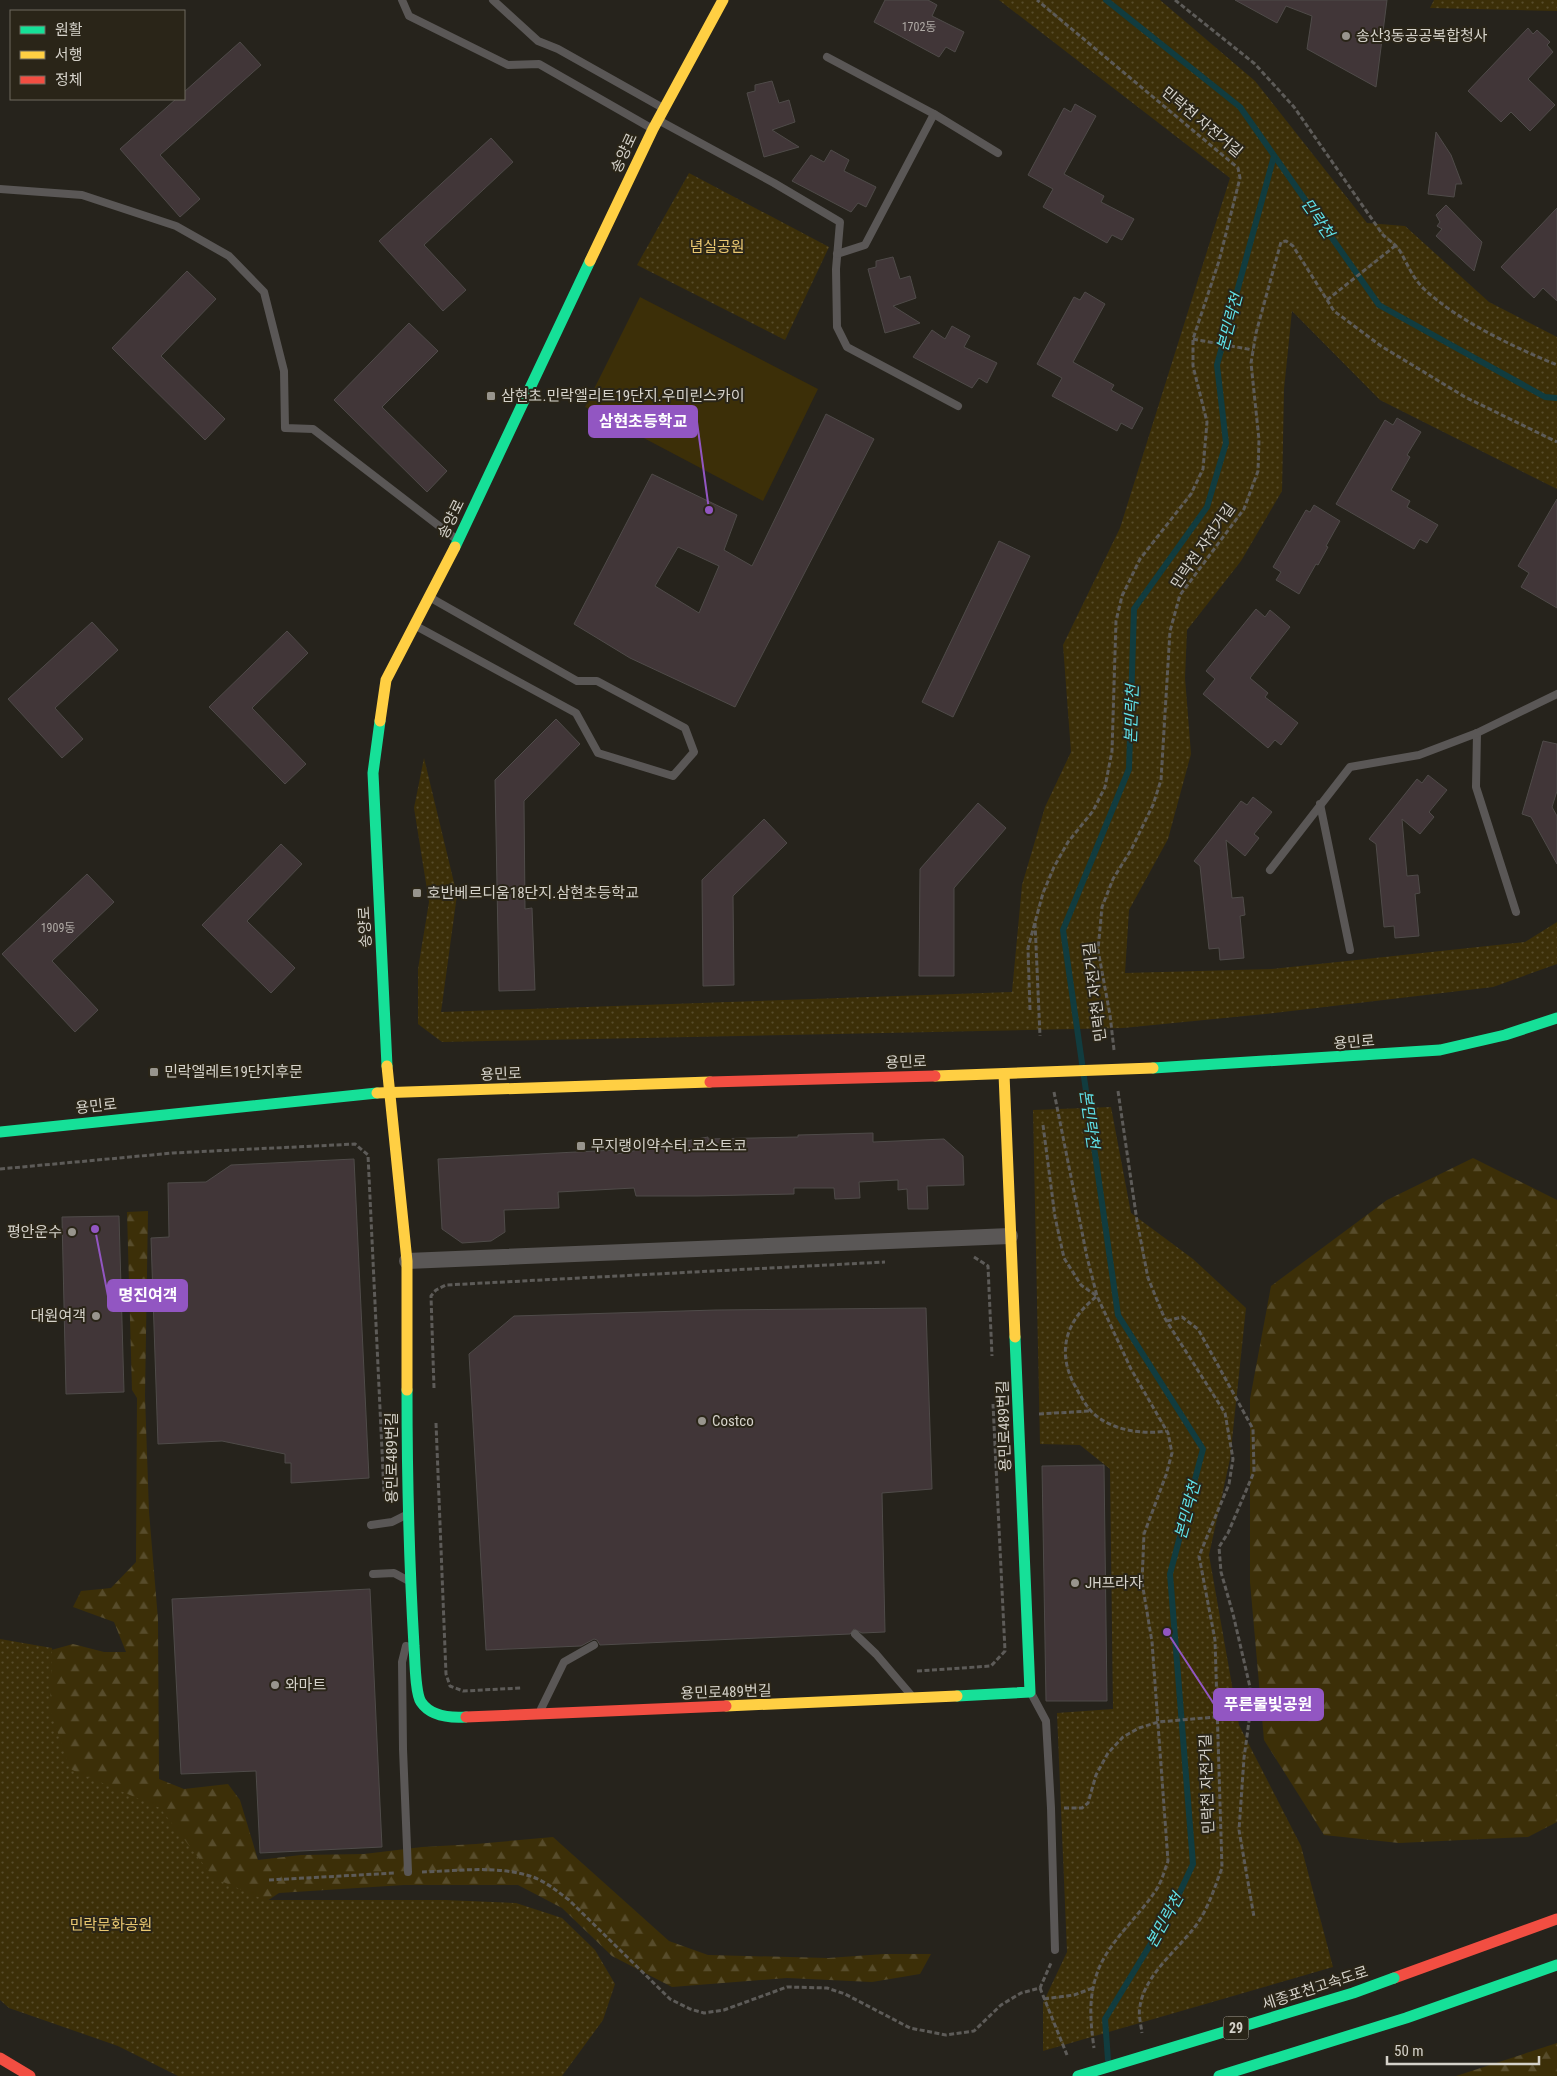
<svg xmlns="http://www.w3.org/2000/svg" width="1557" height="2076" viewBox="0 0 1557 2076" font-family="'Roboto Condensed','Noto Sans KR',sans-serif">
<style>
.forest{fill:url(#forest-firs)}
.park{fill:url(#park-dots)}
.garden{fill:#3c2f08}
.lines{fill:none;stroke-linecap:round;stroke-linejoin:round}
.stream{stroke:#113c3f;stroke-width:6}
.building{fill:#413638;stroke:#4f4b49;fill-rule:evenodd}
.path{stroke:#5d5b58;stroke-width:3;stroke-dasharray:5 2.5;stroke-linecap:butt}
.lane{stroke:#5a5756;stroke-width:8}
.street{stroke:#5a5756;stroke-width:16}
.fast{stroke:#16e098;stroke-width:11}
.slow{stroke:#ffcf43;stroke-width:11}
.jam{stroke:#f24e42;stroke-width:11}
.fast-bridge{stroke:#16e098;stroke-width:11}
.poi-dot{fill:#98958d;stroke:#2a2518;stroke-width:2}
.labels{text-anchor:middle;stroke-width:4;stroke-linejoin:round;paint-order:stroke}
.number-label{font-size:12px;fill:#b0aba6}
.shield{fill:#2a2518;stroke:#a29e95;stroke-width:1}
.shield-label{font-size:14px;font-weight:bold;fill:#d5d2ca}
.poi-label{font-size:15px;fill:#d5d2ca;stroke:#2a2518;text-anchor:start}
.street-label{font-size:15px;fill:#d5d2ca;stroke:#2a2518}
.park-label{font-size:15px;fill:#eac871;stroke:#2a2518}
.water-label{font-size:16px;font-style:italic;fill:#5fe0e8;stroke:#2a2518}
.leader{fill:none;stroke:#9256c2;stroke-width:2}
.callout-dot{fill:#9256c2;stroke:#2a2518;stroke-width:2}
.callout{fill:#9256c2;stroke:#9256c2;stroke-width:2}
.callout-label{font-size:16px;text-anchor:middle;font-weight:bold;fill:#fff}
</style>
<defs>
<pattern id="forest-firs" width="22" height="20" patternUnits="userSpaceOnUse" patternTransform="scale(1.25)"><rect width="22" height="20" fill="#3c2f08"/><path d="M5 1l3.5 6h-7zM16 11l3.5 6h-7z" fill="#574c2b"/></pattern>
<pattern id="park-dots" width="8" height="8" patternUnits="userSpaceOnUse" patternTransform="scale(1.25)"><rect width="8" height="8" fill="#3c2f08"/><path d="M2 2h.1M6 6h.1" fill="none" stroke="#574c2b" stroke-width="1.8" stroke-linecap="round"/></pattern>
</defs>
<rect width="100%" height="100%" fill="#26231c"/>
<!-- forest -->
<g class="forest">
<path d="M1473 1158 1557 1200V1822L1528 1837 1399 1843 1324 1835 1264 1740 1250 1582V1399L1271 1286 1387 1200Z"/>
<path d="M148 1211 145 1396 149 1512 158 1619 159 1779 184 1789 228 1784 240 1800 258 1860 301 1855 364 1854 422 1847 476 1844 553 1837 669 1941 708 1955 828 1958 884 1954H931L920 1974 872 1982 787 1978 672 1987 612 1956 562 1908 518 1885H404L279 1893 237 1921 186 2005 0 1656 26 1657 73 1644 104 1652H126L114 1622 73 1607 81 1591 111 1588 136 1562 137 1398 132 1390 127 1212Z"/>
<path d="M1557 2043V2076H1456Z"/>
</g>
<!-- park -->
<g class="park">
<path d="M999 0H1160L1255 81 1367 223 1405 226 1489 302 1557 337V489L1380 400 1292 311 1284 389 1282 491 1241 561 1187 630 1185 678 1191 754 1168 839 1129 910 1125 973 1272 969 1525 942 1557 922V964L1493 987 1265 1014 1123 1028 442 1042 418 1024V969L429 902 414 808 424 758 457 895 441 1012 1012 992 1022 885 1045 807 1071 752 1063 645 1120 528 1230 178Z"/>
<path d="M1434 0H1557V11L1430 8Z"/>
<path d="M689 173 829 247 785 340 637 265Z"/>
<path d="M1111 1107 1131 1213 1193 1259 1246 1308 1230 1459 1209 1555 1239 1725 1301 1846 1333 1967 1043 2051V2003L1067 1952 1057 1713 1113 1709 1110 1469 1080 1445 1040 1444 1033 1110Z"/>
<path d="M0 1639 52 1648 50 1710 70 1769 160 1808 214 1878 265 1900H445L516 1903 562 1918 595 1950 615 1984 603 2020 562 2076H178L118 2046 9 2008 0 2000Z"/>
</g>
<!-- garden -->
<path class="garden" d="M640 297 818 389 763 501 585 407Z"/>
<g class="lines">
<!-- stream -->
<g class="stream">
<path d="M1106 0 1240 107 1379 305 1545 397 1557 398"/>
<path d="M1108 2060 1105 2019 1172 1909 1193 1864 1170 1574 1203 1449 1118 1315 1063 930 1129 769 1134 609 1207 507 1226 443 1217 365 1274 156"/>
</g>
</g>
<!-- building -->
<g class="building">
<path d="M885 0H928L937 5 932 16 964 32 955 52 946 47 939 57 874 22Z"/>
<path d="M1235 0H1387L1376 87 1307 49 1312 16 1286 6 1277 23Z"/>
<path d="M1528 28 1533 34 1537 30 1550 42 1547 45 1553 52 1528 79 1555 105 1530 131 1511 112 1501 122 1468 91Z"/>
<path d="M240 42 261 65 160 155 200 199 180 217 120 149 176 99H184V92Z"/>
<path d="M772 81 779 103 789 100 795 122 772 130 799 147 764 157 747 93 755 91V85Z"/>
<path d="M1075 104 1096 116 1064 174 1104 196 1101 202 1134 219 1122 240 1112 235 1107 243 1043 207 1053 189 1028 175 1064 108 1071 112Z"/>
<path d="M1436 132 1451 155 1462 184H1456L1454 197 1428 194Z"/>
<path d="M491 138 513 162 424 245 466 290 443 311 379 241Z"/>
<path d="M831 150 849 160 844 171 876 187 866 207 858 203 851 212 792 181 811 155 824 162Z"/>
<path d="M1446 205 1482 242 1474 271 1436 236 1442 229 1437 226 1440 222 1436 215Z"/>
<path d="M1557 208V301L1543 288 1534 298 1501 267Z"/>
<path d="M893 257 900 279 910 276 916 298 893 306 920 323 885 333 868 269 876 267V261Z"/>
<path d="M187 271 216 299 161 356 225 419 205 440 112 348Z"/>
<path d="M1085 292 1105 304 1073 362 1114 385 1111 390 1143 408 1132 429 1121 423 1117 431 1052 396 1062 378 1037 364 1074 297 1080 300Z"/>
<path d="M409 323 438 351 382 407 447 471 427 492 334 400Z"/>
<path d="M952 326 970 336 964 347 997 363 987 383 979 378 972 388 913 357 932 330 945 339Z"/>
<path d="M826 414 874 439 735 707 630 658 574 624 652 474 737 515 724 550 752 566ZM678 547 719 566 699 613 655 586Z"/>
<path d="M1397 418 1421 432 1407 455 1410 457 1391 490 1410 501 1407 507 1438 525 1427 543 1420 539 1414 549 1336 504 1385 420 1393 425Z"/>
<path d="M1557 499V608L1521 587 1529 573 1518 566Z"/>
<path d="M1314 505 1340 521 1326 546 1328 547 1318 565 1316 564 1299 594 1276 580 1281 572 1273 567 1306 510 1310 512Z"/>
<path d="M999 541 1030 556 953 717 922 702Z"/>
<path d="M1256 609 1265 617 1270 610 1290 627 1250 678 1268 693 1265 697 1298 723 1281 745 1275 740 1268 748 1203 694 1215 679 1206 671Z"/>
<path d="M92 622 118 650 55 708 83 739 62 758 8 699Z"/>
<path d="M287 631 308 653 252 708 306 764 285 784 209 707Z"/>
<path d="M556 719 580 744 524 801 525 909 532 908 535 990 499 991 495 780Z"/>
<path d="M1543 741 1557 744V791L1552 807 1557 816V864L1531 817 1522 814Z"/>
<path d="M1428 775 1447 790 1429 812 1434 817 1420 834 1402 819 1407 876 1418 875 1420 893 1415 894 1419 936 1395 938 1394 926 1384 927 1376 844 1369 839 1417 779 1422 783Z"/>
<path d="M1253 797 1272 812 1254 834 1259 838 1245 856 1226 840 1232 898 1243 897 1245 915 1240 916 1244 958 1220 960 1219 948 1209 949 1200 866 1194 861 1241 801 1247 805Z"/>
<path d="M978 803 1006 828 954 888V976H919L920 869Z"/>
<path d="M764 819 787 843 733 896 734 985 703 986 702 880Z"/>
<path d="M281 844 302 864 247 921 295 968 271 993 202 925Z"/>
<path d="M87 874 114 902 52 961 98 1010 75 1032 2 954Z"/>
<path d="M873 1133V1142L944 1139 963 1156 964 1185 927 1186 928 1209H908L907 1189 898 1190V1180L859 1182 860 1198 835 1199 834 1188H794V1194L698 1196H636L634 1188 558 1192 559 1208 504 1210 505 1232 491 1241 462 1243 442 1229 438 1159 616 1150 617 1154 708 1137V1139L798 1137V1135Z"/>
<path d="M354 1159 369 1478 291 1483V1463H285V1454L222 1441 158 1444 151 1238 169 1237 168 1183 206 1182 231 1165Z"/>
<path d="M119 1216 124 1392 66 1394 62 1217Z"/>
<path d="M926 1308 932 1489 882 1493 885 1632 862 1633 854 1629 850 1634 600 1645 597 1640 594 1639 581 1646 486 1650 469 1354 514 1316 716 1310Z"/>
<path d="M1104 1465 1107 1701H1046L1042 1466Z"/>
<path d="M370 1589 382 1847 260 1853 256 1771 181 1774 172 1599Z"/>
</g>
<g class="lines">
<!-- path -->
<g class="path">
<path d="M1175 0 1255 64 1294 107 1383 235C1389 240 1396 245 1400 251 1408 265 1412 277 1424 289 1458 321 1514 347 1557 365"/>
<path d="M1327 300 1395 246"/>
<path d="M1193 339 1253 350"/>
<path d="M1035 923 1040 1036"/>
<path d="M1030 1010 1028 948 1043 893 1054 867 1068 842 1093 811 1105 787 1112 751 1116 621 1122 596 1140 559 1191 494 1203 469 1207 422 1193 366V339L1219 261 1240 178 1238 168 1037 0"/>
<path d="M1114 1050 1110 1015 1098 950 1102 907 1113 879 1131 850 1153 805 1161 780 1170 631 1180 595 1244 509 1258 471 1259 440 1251 363 1256 333 1281 242 1286 241 1293 246 1334 311 1381 346 1465 397 1557 442"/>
<path d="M1118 1091 1137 1221 1148 1278 1164 1317 1225 1413 1233 1459 1229 1484 1199 1556 1215 1640 1222 1868C1214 1889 1208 1910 1194 1928 1176 1951 1145 1975 1140 2006 1138 2014 1141 2025 1142 2033"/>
<path d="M1054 1092 1087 1257 1097 1296C1086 1305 1076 1315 1070 1329 1062 1348 1065 1367 1074 1384 1079 1393 1084 1403 1091 1411 1109 1430 1142 1435 1166 1431"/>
<path d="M1043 1125 1055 1217 1064 1258 1081 1285 1097 1296 1131 1369 1168 1433 1172 1453 1166 1475 1144 1534 1142 1582 1152 1642 1168 1861C1164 1872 1161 1884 1154 1893 1137 1918 1111 1940 1099 1968 1088 1996 1090 2019 1094 2048"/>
<path d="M0 1169 173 1153 355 1144 368 1155 384 1493"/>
<path d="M974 1257 988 1266 992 1356"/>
<path d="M1167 1321 1182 1317 1198 1329 1253 1429 1254 1472 1228 1533 1219 1547 1221 1572 1233 1614 1250 1687V1714L1244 1758 1239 1830 1254 1917"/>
<path d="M434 1388 431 1296 436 1290 446 1285 885 1262"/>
<path d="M1039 1414 1090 1411"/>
<path d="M436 1423 446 1674 450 1686 463 1691 522 1688"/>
<path d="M917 1671 991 1666 1005 1651 993 1404"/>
<path d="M1064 1808H1082L1088 1803 1096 1775 1108 1753 1123 1737 1139 1728 1158 1722 1250 1714"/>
<path d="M422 1872C458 1871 498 1865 533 1877 546 1882 557 1891 569 1900L670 1999 690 2009 704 2013 724 2010 787 1987 827 1988 845 1994 910 2028 946 2035 974 2031 1001 2005 1021 1993 1040 1988 1051 1963"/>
<path d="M269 1880 395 1873"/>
<path d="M1040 1988 1067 2055"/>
<path d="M1044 1999 1074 1995 1093 1988"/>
</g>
<!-- lane -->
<g class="lane">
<path d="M402 0 409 16 508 65 539 64 651 128"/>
<path d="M493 0 538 41 558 49 663 108"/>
<path d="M827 57 934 114"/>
<path d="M660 121 774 183 840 222 836 269 837 327 847 347 958 406"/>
<path d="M0 189 82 195 176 226 229 256 264 292 284 371 285 428 313 429 456 539"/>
<path d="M837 254 865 245 934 114 998 153"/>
<path d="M416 626 576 713 598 753 673 776 694 752 685 728 597 681H577L431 598"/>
<path d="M1477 733 1476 787 1516 912"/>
<path d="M1320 804 1350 950"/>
<path d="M1270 870 1350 767 1419 755 1477 733 1557 694"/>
<path d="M371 1525 392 1522 406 1515"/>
<path d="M373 1574 394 1573 407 1580"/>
<path d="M855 1634 876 1654 911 1695"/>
<path d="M406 1646 402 1662 403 1749 408 1872"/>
<path d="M1031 1693 1046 1721 1051 1808 1055 1950"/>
<path d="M541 1709 564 1662 594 1645"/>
</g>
<!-- street -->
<path class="street" d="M407 1261 1010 1236"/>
<!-- fast -->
<g class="fast">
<path d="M455 547 590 261"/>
<path d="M380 721 373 773 387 1066"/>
<path d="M1153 1068 1440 1050 1505 1035 1557 1018"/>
<path d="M0 1132 377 1093"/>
<path d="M407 1390C407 1476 409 1560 414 1646 415 1658 415 1693 421 1702 431 1717 451 1718 466 1717"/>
<path d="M957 1696 1030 1692 1015 1337"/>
<path d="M1219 2076 1406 2018 1557 1965"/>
</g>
<!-- slow -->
<g class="slow">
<path d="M590 261 653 129 723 0"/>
<path d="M380 721 386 680 455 547"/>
<path d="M387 1066 407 1261V1390"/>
<path d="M1004 1074 1015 1337"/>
<path d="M935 1076 1153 1068"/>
<path d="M377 1093 710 1082"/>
<path d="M726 1706 957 1696"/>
</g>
<!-- jam -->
<g class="jam">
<path d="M710 1082 935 1076"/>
<path d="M466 1717 726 1706"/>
<path d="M1394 1978 1557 1919"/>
<path d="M0 2058 30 2076"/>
</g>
<!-- fast-bridge -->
<path class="fast-bridge" d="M1078 2076 1353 1993 1394 1978"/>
</g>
<!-- markers -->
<g class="poi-dot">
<circle cx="1346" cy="36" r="5"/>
<rect x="486" y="391" width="10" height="10" rx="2.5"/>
<rect x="412" y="888" width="10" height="10" rx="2.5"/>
<rect x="149" y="1067" width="10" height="10" rx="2.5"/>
<rect x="576" y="1141" width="10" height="10" rx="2.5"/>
<circle cx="72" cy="1232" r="5"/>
<circle cx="96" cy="1316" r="5"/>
<circle cx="702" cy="1421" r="5"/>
<circle cx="1075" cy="1583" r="5"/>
<circle cx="275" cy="1685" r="5"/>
</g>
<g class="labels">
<!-- number labels -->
<g class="number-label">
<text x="919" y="31">1702동</text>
<text x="58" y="932">1909동</text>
</g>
<!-- shield labels -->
<rect class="shield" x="1223.5" y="2016.5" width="25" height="23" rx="4"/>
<g class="shield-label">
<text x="1236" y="2033">29</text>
</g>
<!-- poi labels -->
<g class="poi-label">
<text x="1356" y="41">송산3동공공복합청사</text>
<text x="501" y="401">삼현초.민락엘리트19단지.우미린스카이</text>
<text x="427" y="898">호반베르디움18단지.삼현초등학교</text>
<text x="164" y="1077">민락엘레트19단지후문</text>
<text x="591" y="1151">무지랭이약수터.코스트코</text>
<text x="62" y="1237" text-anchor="end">평안운수</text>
<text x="86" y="1321" text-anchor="end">대원여객</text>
<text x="712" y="1426">Costco</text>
<text x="1085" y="1588">JH프라자</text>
<text x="285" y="1690">와마트</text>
</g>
<!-- street labels -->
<g class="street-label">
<text transform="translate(1202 122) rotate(40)" y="5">민락천 자전거길</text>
<text transform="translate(624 153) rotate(-65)" y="5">송양로</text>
<text transform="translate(451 519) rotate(-64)" y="5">송양로</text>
<text transform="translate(1203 546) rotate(-55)" y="5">민락천 자전거길</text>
<text transform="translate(365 927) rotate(-93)" y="5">송양로</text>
<text transform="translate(1095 992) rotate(-97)" y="5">민락천 자전거길</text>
<text transform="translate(1354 1042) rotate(-4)" y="5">용민로</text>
<text transform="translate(906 1062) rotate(-2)" y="5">용민로</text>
<text transform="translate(501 1074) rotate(-2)" y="5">용민로</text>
<text transform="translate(96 1106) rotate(-6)" y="5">용민로</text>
<text transform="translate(1004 1426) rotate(-92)" y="5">용민로489번길</text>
<text transform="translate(392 1458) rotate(-90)" y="5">용민로489번길</text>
<text transform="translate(726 1692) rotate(-2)" y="5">용민로489번길</text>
<text transform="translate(1207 1784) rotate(-92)" y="5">민락천 자전거길</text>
<text transform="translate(1315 1988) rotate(-18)" y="5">세종포천고속도로</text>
</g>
<!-- park labels -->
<g class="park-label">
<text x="717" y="252">념실공원</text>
<text x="111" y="1930">민락문화공원</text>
</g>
<!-- water labels -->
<g class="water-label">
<text transform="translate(1318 218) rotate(55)" y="6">민락천</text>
<text transform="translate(1229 322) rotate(-75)" y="6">본민락천</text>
<text transform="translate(1131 714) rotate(-88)" y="6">본민락천</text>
<text transform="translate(1090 1119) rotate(82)" y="6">본민락천</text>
<text transform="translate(1187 1510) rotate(-75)" y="6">본민락천</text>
<text transform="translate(1164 1920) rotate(-61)" y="6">본민락천</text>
</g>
</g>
<!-- callouts -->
<path class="leader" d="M709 510L697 422M95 1229L108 1296M1167 1632L1214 1704"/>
<g class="callout-dot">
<circle cx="709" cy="510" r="5"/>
<circle cx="95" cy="1229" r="5"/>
<circle cx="1167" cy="1632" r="5"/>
</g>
<g class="callout">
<rect x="589" y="406" width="108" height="31" rx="5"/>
<rect x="108" y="1280" width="79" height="31" rx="5"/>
<rect x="1214" y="1689" width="109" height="31" rx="5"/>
</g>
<g class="callout-label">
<text x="643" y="427">삼현초등학교</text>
<text x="148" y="1301">명진여객</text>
<text x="1268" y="1710">푸른물빛공원</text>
</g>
<!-- legend -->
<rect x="10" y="10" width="175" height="90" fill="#2a2518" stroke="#6e6a5f"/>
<rect x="20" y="26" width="25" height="8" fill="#16e098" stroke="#6e6a5f"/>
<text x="55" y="35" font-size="15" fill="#d5d2ca">원활</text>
<rect x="20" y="51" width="25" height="8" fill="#ffcf43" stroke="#6e6a5f"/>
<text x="55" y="60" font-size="15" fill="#d5d2ca">서행</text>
<rect x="20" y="76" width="25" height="8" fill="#f24e42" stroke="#6e6a5f"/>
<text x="55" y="85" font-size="15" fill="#d5d2ca">정체</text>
<!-- scale -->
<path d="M1387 2056v8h152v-8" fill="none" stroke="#d5d2ca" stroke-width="2.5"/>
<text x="1394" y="2056" font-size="15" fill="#d5d2ca" stroke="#2a2518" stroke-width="4" paint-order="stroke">50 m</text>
</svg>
